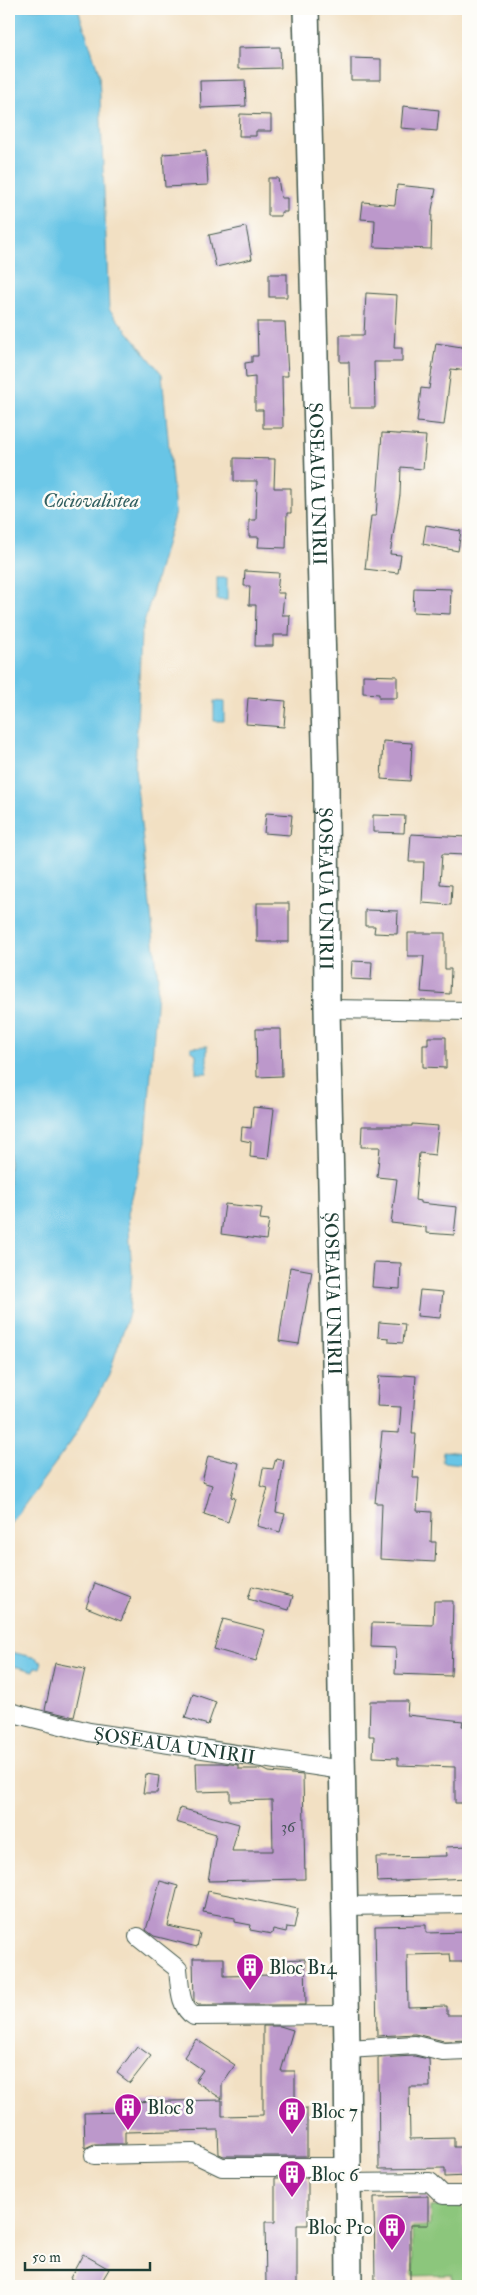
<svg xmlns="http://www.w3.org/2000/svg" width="477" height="2295" viewBox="0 0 477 2295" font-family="'IM FELL Double Pica',serif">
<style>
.green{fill:#8cc67b;stroke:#568258}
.water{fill:#68c5e6;stroke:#44818d}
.building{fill:#bc98cb}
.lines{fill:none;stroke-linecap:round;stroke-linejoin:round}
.street-casing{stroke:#3f5549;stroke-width:20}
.secondary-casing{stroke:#3f5549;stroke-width:28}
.street{stroke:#fff;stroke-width:18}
.secondary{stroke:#fff;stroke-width:25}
.labels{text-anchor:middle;stroke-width:5;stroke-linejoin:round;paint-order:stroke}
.number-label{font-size:16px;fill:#46545a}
.street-label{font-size:19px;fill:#1f3d34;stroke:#fdfcf7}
.poi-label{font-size:19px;fill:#1f3d34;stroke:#fdfcf7;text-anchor:start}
.water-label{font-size:20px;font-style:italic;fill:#315f60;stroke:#fdfcf7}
</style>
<rect width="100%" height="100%" fill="#fdfcf7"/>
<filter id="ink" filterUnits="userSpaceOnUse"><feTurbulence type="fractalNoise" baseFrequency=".02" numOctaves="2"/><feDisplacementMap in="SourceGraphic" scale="10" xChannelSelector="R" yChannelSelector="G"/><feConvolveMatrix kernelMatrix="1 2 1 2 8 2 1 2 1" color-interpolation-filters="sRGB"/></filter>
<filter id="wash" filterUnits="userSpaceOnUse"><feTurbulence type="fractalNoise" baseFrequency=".0096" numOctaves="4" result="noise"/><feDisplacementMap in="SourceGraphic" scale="20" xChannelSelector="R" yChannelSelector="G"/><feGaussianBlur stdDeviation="1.12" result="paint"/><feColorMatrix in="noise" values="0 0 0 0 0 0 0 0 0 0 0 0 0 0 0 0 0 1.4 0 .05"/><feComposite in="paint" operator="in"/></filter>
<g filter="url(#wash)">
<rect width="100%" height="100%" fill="#f2e0c3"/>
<!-- green -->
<path class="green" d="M456 2205 468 2212V2286H453L452 2275 413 2276 412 2227 430 2226V2207Z"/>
<!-- water -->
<g class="water">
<path d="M9 9H78L99 73 109 309 162 374 175 512 141 634 135 769 158 978 146 1142 128 1213 132 1273 129 1313 108 1377 71 1442 9 1526Z"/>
<rect x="217" y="578" width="10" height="22"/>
<path d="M214 701 224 702V721H214Z"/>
<path d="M207 1046V1073H196V1054L191 1051V1047Z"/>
<path d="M443 1451 464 1453 463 1464 442 1462Z"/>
<path d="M11 1652 37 1658V1660L42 1662 40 1668 35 1667 34 1671 9 1665Z"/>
</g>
<g id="blocks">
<!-- building -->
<g class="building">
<path d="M280 47 281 68 238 69V48Z"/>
<path d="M351 58 381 59V80H351Z"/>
<path d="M245 80 246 106 201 108 200 81Z"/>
<path d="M403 106 439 110 437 131 401 128Z"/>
<path d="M240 114 271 115V131H256V136H239Z"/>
<path d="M206 151 208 185 165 187 163 154Z"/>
<path d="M268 178H278L281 198H287V212H281V216H268Z"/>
<path d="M397 185 436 189 432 210 431 249 374 247 375 220 361 219 363 202 395 205Z"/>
<path d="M246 227 252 259 216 267 209 235Z"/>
<rect x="269" y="274" width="18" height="23"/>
<path d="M366 293 397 295 394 348H402V362H374L375 408H350L349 362H340V335H364Z"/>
<path d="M257 322H285L288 376H282L283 428H263V410H255V377L246 378 245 363 252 362V356H258Z"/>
<path d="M436 343 468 348V371L451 369 444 425 417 422 421 388 429 389Z"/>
<path d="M382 433 426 436 423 469 401 467 400 495 390 554 401 555 398 573 365 569 371 516H376Z"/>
<path d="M234 458 275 459 274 488H291V513H287L286 548 258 547 259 537H249V520H256L257 481H234Z"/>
<path d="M426 525 461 531 458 551 423 544Z"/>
<path d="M245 571 279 573 277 593H284L282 615H290L289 635H273V646H255L256 605H249L250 586H244Z"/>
<path d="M414 588 451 589 450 614 413 612Z"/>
<path d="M363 675 397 676V698H379V694L363 693Z"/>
<path d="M248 698 286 701 284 727 246 724Z"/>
<path d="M383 741 412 743 410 781 381 779Z"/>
<path d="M266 813 292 815 290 835 264 833Z"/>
<path d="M373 815 405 816 404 833 373 832Z"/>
<path d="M411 834 466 837 465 855 442 854 440 884 452 885 451 905 422 903 424 862H409Z"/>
<rect x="257" y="903" width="32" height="39"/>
<path d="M365 910 398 911 397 934 374 933 375 926H365Z"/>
<path d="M408 933H445V969H451L450 994 421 992 424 956H408Z"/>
<path d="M352 961 372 962 371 980 351 979Z"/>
<path d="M256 1029H281L282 1076 257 1077Z"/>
<path d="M428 1037H446V1068L423 1067V1045H428Z"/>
<path d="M253 1107 274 1109 268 1159 250 1157 251 1142 241 1140 242 1127 251 1128Z"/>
<path d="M412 1124 438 1126 435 1155 419 1153 415 1200 420 1201V1203L457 1207 454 1235 426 1233V1227L391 1223 397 1179 377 1177 380 1147H361L362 1126H412Z"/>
<path d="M225 1204 262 1208 260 1219 269 1220 266 1240 221 1234Z"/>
<path d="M374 1262 401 1263 400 1289 372 1287Z"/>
<path d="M290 1267 312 1271 299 1344 279 1341Z"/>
<path d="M420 1290 443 1292 440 1318 417 1316Z"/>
<path d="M379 1322 405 1324 403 1343 389 1342V1338L378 1337Z"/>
<path d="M404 1375 416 1376 412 1434H416L413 1478H419L417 1511 432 1512 431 1542H436L435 1562 380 1559 382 1503H375L382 1432 399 1433 401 1407 377 1406 379 1376 403 1377Z"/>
<path d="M208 1456 239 1463 231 1497 235 1498 228 1522 204 1514 212 1485 202 1482Z"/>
<path d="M276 1458 284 1460 276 1512 285 1514 280 1532 257 1526 268 1488 260 1486 263 1468 273 1469Z"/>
<path d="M95 1583 131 1597 121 1621 86 1607Z"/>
<path d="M252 1586 293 1596 289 1610 248 1599Z"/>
<path d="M434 1601H453L451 1676 395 1674 396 1648 371 1647 372 1623 433 1625Z"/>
<path d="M223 1619 265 1630 256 1661 214 1649Z"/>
<path d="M55 1663 85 1669 74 1717 45 1710Z"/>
<path d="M193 1694 216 1702 208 1725 185 1718Z"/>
<path d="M370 1701H408L407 1715 463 1721 462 1726 468 1727V1803H455V1767L398 1765V1758L373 1757 374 1736H369Z"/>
<path d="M196 1763H222L239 1765V1769H263L269 1772 303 1775 305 1879 208 1881 216 1834 176 1822 180 1808 239 1824 232 1851H273L272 1800 230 1801V1791L197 1792Z"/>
<path d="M146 1774 159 1776 157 1793H143Z"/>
<path d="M468 1846V1878L377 1882 376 1857 447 1856 446 1847Z"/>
<path d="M160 1881 178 1886 168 1926 200 1933 197 1947 154 1936 146 1930Z"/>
<path d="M208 1891 298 1909 294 1928 287 1927 286 1932 273 1929 272 1934 250 1930 251 1925 235 1922V1918L203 1912Z"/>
<path d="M426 1925V1933L468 1932V1962H451L450 1954 407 1955 408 2007 447 2006V2015H468V2040L444 2041 415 2034 377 2036 375 1926Z"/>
<path d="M193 1958H224V1976L273 1975V1960L305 1959 306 2005H198L194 2001Z"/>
<path d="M263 2026H280L293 2030 281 2071H295V2109L307 2108V2156H224L219 2154 218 2130 125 2132V2144H94L85 2148 84 2113 122 2112V2102L222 2100V2116L263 2115Z"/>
<path d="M196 2039 235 2065 222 2084V2099L195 2081 203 2070 184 2057Z"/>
<path d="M137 2046 151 2056 130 2083 117 2073Z"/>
<path d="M414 2056 429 2059 430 2087H409L410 2139 454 2138V2147H468V2176L445 2177V2168L379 2169 378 2058Z"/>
<path d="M275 2178H308V2225H297V2286H266L265 2222H275Z"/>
<path d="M428 2196V2225H410V2286H375L374 2197Z"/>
<path d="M83 2254 109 2269 99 2286H84L70 2278Z"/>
</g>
</g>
</g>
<g filter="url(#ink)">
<use href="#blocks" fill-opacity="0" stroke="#3f5549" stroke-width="1"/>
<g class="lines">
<!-- street casing -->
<g class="street-casing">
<g id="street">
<path d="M327 1009 468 1011"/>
<path id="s1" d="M9 1712 89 1732 342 1770"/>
<path d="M344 1906 468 1904"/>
<path d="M138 1937 178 1969C180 1984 179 2008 194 2016L347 2015"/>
<path d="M347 2049 415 2045 443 2052 468 2051"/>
<path d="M94 2155 193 2153 222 2167H348"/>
<path d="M348 2183 430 2182 443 2195H468"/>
</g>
</g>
<!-- secondary casing -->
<g class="secondary-casing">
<g id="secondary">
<path id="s2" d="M306 9 326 781 327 1009 337 1449 347 2049 349 2286"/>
</g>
</g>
<!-- street -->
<use href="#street" class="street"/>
<!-- secondary -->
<use href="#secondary" class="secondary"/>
</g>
</g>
<!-- icons -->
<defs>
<g id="building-pin" transform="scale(1.4375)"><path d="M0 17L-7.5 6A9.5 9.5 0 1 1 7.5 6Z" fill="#b5179e" stroke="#fdfcf7"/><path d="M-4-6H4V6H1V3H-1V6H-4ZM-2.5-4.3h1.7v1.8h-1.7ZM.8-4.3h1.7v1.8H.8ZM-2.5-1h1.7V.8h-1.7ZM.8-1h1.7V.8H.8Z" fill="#fff"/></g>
</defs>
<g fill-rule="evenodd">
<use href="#building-pin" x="250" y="1967"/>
<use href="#building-pin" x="128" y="2107"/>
<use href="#building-pin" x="292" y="2111"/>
<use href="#building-pin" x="292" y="2174"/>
<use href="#building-pin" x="392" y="2227"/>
</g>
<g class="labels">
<!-- number labels -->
<g class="number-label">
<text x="288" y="1832">36</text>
</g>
<!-- street labels -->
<g class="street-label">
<text dy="7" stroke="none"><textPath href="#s2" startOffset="475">ȘOSEAUA UNIRII</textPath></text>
<text dy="7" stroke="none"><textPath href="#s2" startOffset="880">ȘOSEAUA UNIRII</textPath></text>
<text dy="7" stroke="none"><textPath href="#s2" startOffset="1285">ȘOSEAUA UNIRII</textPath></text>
<text dy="7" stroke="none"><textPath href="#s1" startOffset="169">ȘOSEAUA UNIRII</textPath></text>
</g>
<!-- poi labels -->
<g class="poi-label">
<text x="269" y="1974">Bloc B14</text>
<text x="147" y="2114">Bloc 8</text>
<text x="311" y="2118">Bloc 7</text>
<text x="311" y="2181">Bloc 6</text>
<text x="373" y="2234" text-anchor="end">Bloc P10</text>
</g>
<!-- water labels -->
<g class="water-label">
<text x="91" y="507">Cociovalistea</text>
</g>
</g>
<!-- margin -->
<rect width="477" height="2295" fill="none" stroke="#fdfcf7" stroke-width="30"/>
<!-- scale -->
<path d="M25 2262v8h125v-8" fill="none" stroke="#1f3d34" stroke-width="2.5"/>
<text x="32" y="2262" font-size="15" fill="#1f3d34" stroke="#fdfcf7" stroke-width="4" paint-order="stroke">50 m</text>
</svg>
